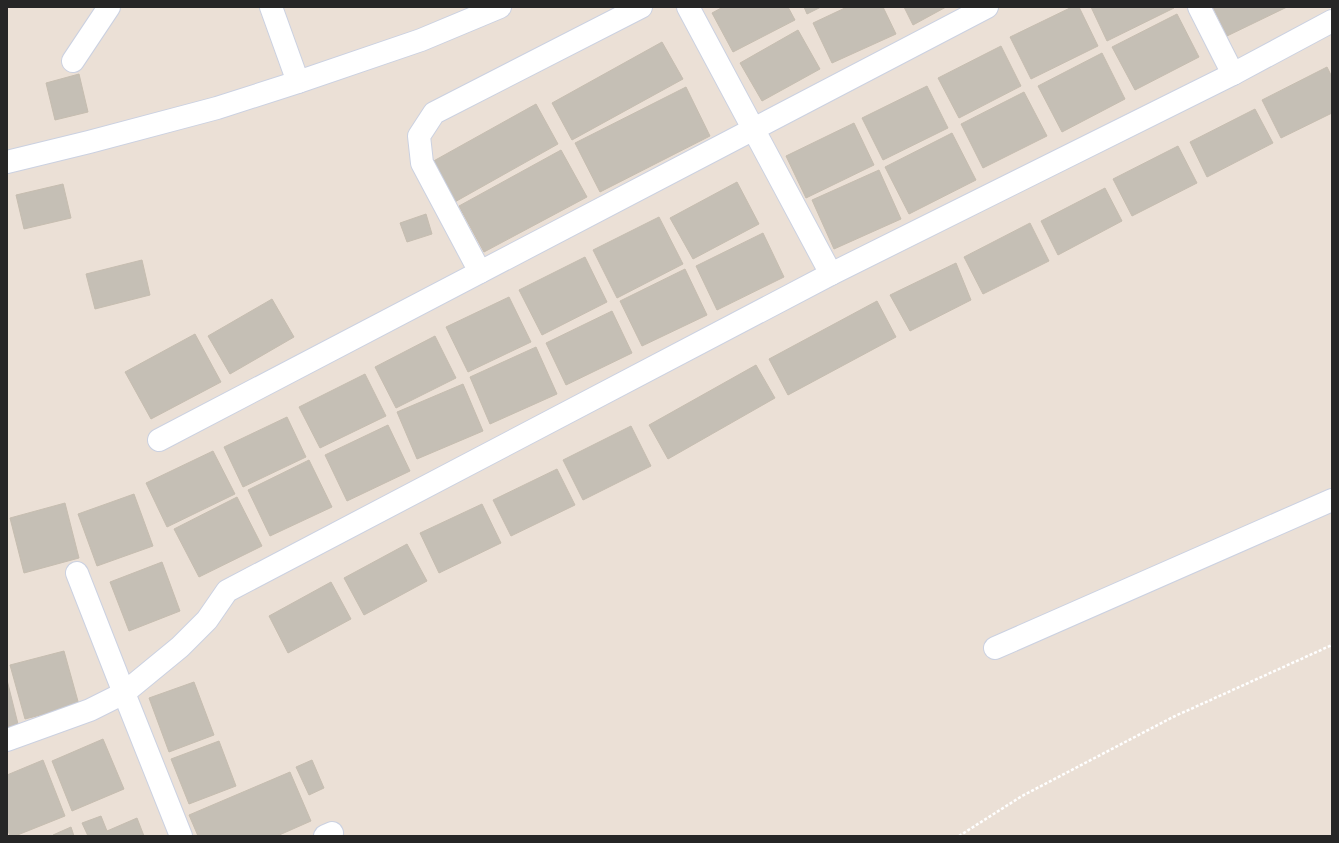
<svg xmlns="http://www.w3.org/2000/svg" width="1339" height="843" viewBox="0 0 1339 843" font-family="Barlow,sans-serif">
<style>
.building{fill:#c5bfb5;stroke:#c6bdb0}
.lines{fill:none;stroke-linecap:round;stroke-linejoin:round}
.minor-casing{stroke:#cbd1e1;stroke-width:24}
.path{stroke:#fff;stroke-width:2.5;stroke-dasharray:3 2;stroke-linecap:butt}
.minor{stroke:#fff;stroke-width:22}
</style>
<rect width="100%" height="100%" fill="#ebe0d6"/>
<!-- building -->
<g class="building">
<path d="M723 7H788L795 20 733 52 712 13Z"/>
<path d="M804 7H821L807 14Z"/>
<path d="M847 7H883L896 34 832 63 813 23Z"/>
<path d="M904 7H946L913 25Z"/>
<path d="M1072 7H1079L1098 46 1031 79 1010 37Z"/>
<path d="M1091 7H1174V8L1107 41Z"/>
<path d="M1213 7H1287L1227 36Z"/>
<path d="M1177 14 1199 57 1135 90 1112 47Z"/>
<path d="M798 30 820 69 762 101 740 63Z"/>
<path d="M662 42 683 79 572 140 552 103Z"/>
<path d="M1001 46 1021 86 959 118 938 78Z"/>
<path d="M1102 53 1125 99 1062 132 1038 86Z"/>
<path d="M1327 67 1332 77V113L1281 138 1262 100Z"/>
<path d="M79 74 88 112 55 120 46 83Z"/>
<path d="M927 86 948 128 883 160 862 118Z"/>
<path d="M686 87 710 136 600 192 575 143Z"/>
<path d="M1024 92 1047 136 983 168 961 124Z"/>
<path d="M536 104 558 144 453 203 430 163Z"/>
<path d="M1255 109 1273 143 1207 177 1190 142Z"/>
<path d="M854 123 874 165 806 198 786 156Z"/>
<path d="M952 133 976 180 909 214 885 167Z"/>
<path d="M1178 146 1197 183 1132 216 1113 179Z"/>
<path d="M561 150 587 197 484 252 459 206Z"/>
<path d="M879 170 901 219 834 249 812 200Z"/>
<path d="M737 182 759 224 693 259 670 218Z"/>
<path d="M63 184 71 218 24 229 16 195Z"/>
<path d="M1105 188 1122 221 1058 255 1041 221Z"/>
<path d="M426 214 432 234 407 242 400 223Z"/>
<path d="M659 217 683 264 617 298 593 250Z"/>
<path d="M1030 223 1049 261 983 294 964 257Z"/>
<path d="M763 233 784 277 717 310 696 266Z"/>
<path d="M585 257 607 302 542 335 519 290Z"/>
<path d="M142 260 150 295 95 309 86 274Z"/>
<path d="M956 263 971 300 910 331 890 295Z"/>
<path d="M685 269 707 315 642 346 620 301Z"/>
<path d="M509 297 531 342 468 372 446 327Z"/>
<path d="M272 299 294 337 230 374 208 336Z"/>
<path d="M877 301 896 337 788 395 769 359Z"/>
<path d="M612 311 632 353 566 385 546 343Z"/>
<path d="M195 334 221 382 151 419 125 372Z"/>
<path d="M435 336 456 378 396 408 375 367Z"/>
<path d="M536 347 557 394 490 424 470 377Z"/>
<path d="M756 365 775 398 668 459 649 425Z"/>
<path d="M365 374 386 416 320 448 299 407Z"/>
<path d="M463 384 483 431 417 459 397 412Z"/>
<path d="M287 417 306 457 243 487 224 447Z"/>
<path d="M388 425 410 471 347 501 325 455Z"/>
<path d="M631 426 651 466 583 500 563 460Z"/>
<path d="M213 451 235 494 167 527 146 483Z"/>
<path d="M309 460 332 507 270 536 248 490Z"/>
<path d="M557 469 575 505 511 536 493 500Z"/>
<path d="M134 494 153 546 97 566 78 514Z"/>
<path d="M237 497 262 546 199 577 174 529Z"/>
<path d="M65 503 79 558 24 573 10 518Z"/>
<path d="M482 504 501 543 439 573 420 533Z"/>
<path d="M407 544 427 581 364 615 344 578Z"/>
<path d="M162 562 180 611 129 631 110 582Z"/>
<path d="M331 582 351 619 288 653 269 616Z"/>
<path d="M64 651 79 705 25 719 10 665Z"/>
<path d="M7 680 18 724 7 727Z"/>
<path d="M194 682 214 735 169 752 149 698Z"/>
<path d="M103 739 124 789 72 811 52 761Z"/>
<path d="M219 741 236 786 189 804 171 759Z"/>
<path d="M43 760 65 816 15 836H10L7 828V775Z"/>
<path d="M312 760 324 788 309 795 296 767Z"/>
<path d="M290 772 311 821 277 836H198L189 815Z"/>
<path d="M101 816 107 831 137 818 144 836H88L82 823Z"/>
<path d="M71 827 74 836H53V835Z"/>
</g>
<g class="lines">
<!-- minor casing -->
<g class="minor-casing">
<g id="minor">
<path d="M271 7 298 82"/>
<path d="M688 7 831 274"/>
<path d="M1199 7 1233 74"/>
<path d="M73 61 109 7"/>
<path d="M7 162 89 142 217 108 298 82 421 40 500 7"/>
<path d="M480 272 422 163 419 136 434 113 641 7"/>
<path d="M159 440 987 7"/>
<path d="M995 648 1332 500"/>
<path d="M7 740 90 710 124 693 77 573"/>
<path d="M181 836 124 693 180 647 207 620 227 591 831 274 1233 74 1332 21"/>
<path d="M325 836 332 833"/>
</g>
</g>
<!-- path -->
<path class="path" d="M959 836 1022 796 1173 717 1332 645"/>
<!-- minor -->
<use href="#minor" class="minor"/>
</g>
<!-- border -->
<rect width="1339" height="843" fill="none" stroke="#262626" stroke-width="16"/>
</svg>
